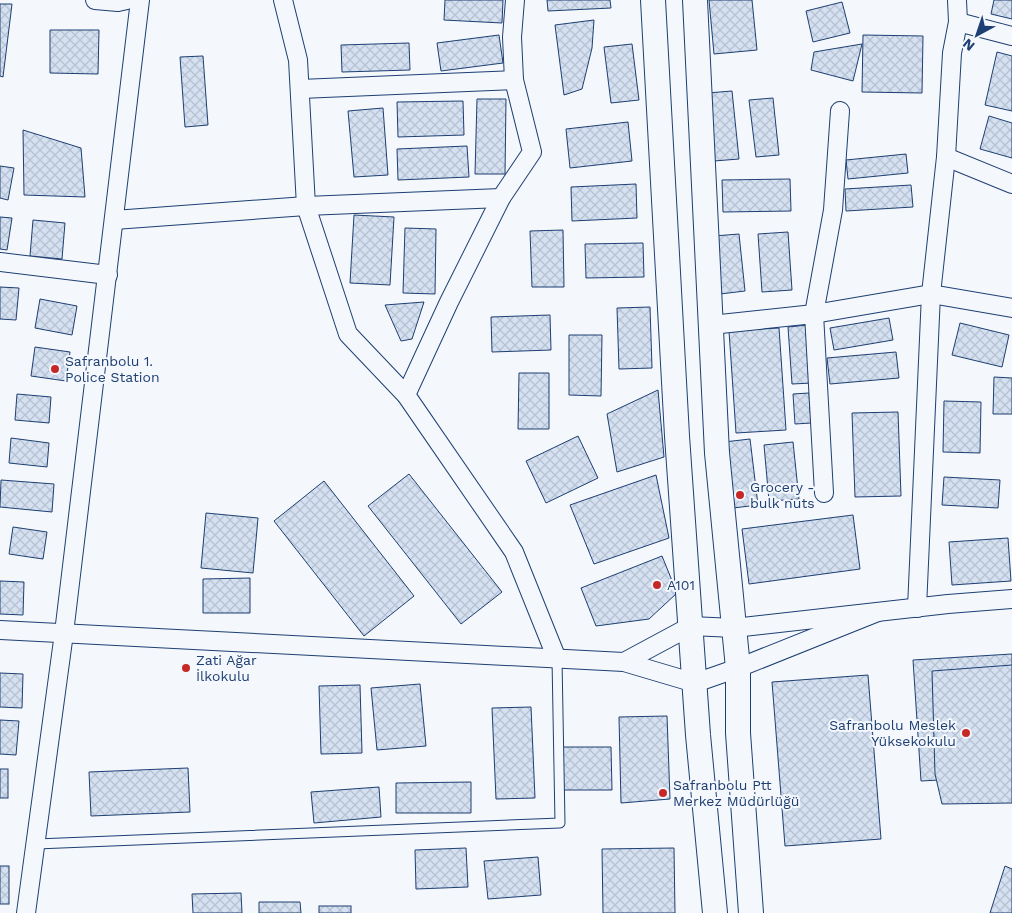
<svg xmlns="http://www.w3.org/2000/svg" width="1012" height="913" viewBox="0 0 1012 913" font-family="'Work Sans',sans-serif">
<style>
.building{fill:url(#building-cross-hatch);stroke:#1d3f73}
.lines{fill:none;stroke-linecap:round;stroke-linejoin:round}
.lane-casing{stroke:#1d3f73;stroke-width:11}
.street-casing{stroke:#1d3f73;stroke-width:20}
.secondary-casing{stroke:#1d3f73;stroke-width:26}
.lane{stroke:#f4f7fb;stroke-width:9}
.street{stroke:#f4f7fb;stroke-width:18}
.secondary{stroke:#f4f7fb;stroke-width:24}
.poi-dot{fill:#c62828;stroke:#f4f7fb;stroke-width:2}
.labels{text-anchor:middle;stroke-width:4;stroke-linejoin:round;paint-order:stroke}
.poi-label{font-size:14px;fill:#1d3f73;stroke:#f4f7fb;text-anchor:start}
</style>
<defs>
<pattern id="building-cross-hatch" width="8" height="8" patternUnits="userSpaceOnUse" patternTransform="scale(1.25)"><rect width="8" height="8" fill="#d5e0f0"/><path d="M0 0l8 8M0 8l8-8" fill="none" stroke="#b6c1d1"/></pattern>
</defs>
<rect width="100%" height="100%" fill="#f4f7fb"/>
<!-- building -->
<g class="building">
<path d="M445 0H503L502 23 444 20Z"/>
<path d="M547 0H610L611 8 548 11Z"/>
<path d="M709 0H752L757 50 714 54Z"/>
<path d="M994 0H1012V19L991 14Z"/>
<path d="M842 2 850 33 813 42 806 11Z"/>
<path d="M0 4H12L3 77 0 76Z"/>
<path d="M594 20 592 48 582 89 564 95 555 25Z"/>
<path d="M50 30H99L98 74 50 73Z"/>
<path d="M499 35 503 63 441 71 437 43Z"/>
<path d="M863 35 923 36 922 93 862 92Z"/>
<path d="M409 43 410 70 342 72 341 45Z"/>
<path d="M632 44 639 100 611 103 604 47Z"/>
<path d="M862 44 853 81 811 70 814 52Z"/>
<path d="M997 52 1012 56V111L985 105Z"/>
<path d="M203 56 208 125 185 127 180 57Z"/>
<path d="M732 91 739 159 714 161 707 93Z"/>
<path d="M773 98 779 155 756 157 749 100Z"/>
<path d="M477 99H506L505 174H475Z"/>
<path d="M463 101 464 135 398 137 397 102Z"/>
<path d="M383 108 388 175 354 177 348 111Z"/>
<path d="M989 116 1012 123V158L980 149Z"/>
<path d="M628 122 632 161 570 168 566 129Z"/>
<path d="M23 130 81 148 85 197 24 195Z"/>
<path d="M467 146 469 177 398 180 397 149Z"/>
<path d="M906 154 908 173 848 179 846 160Z"/>
<path d="M0 166 14 168 8 200 0 198Z"/>
<path d="M790 179 791 211 723 212 722 180Z"/>
<path d="M636 184 637 218 572 221 571 187Z"/>
<path d="M911 185 913 207 846 211 845 189Z"/>
<path d="M354 215 394 217 390 285 350 283Z"/>
<path d="M0 217 12 218 7 250 0 249Z"/>
<path d="M33 220 65 223 62 259 30 256Z"/>
<path d="M405 228 436 229 435 294 403 293Z"/>
<path d="M563 230 564 287H532L530 231Z"/>
<path d="M788 232 792 290 762 292 758 234Z"/>
<path d="M739 234 745 291 720 294 714 236Z"/>
<path d="M643 243 644 277 586 278 585 244Z"/>
<path d="M0 287 19 288 16 320 0 319Z"/>
<path d="M40 299 77 306 72 335 35 328Z"/>
<path d="M424 302 412 339 401 341 385 305Z"/>
<path d="M650 307 652 368 619 369 617 308Z"/>
<path d="M550 315 551 350 492 352 491 317Z"/>
<path d="M889 318 893 340 834 350 830 328Z"/>
<path d="M960 323 1009 335 1002 367 952 355Z"/>
<path d="M808 325 812 383 792 384 788 327Z"/>
<path d="M779 328 786 430 736 433 729 331Z"/>
<path d="M569 335H602L601 396 569 395Z"/>
<path d="M35 347 70 352 66 381 31 376Z"/>
<path d="M896 352 899 378 830 384 827 358Z"/>
<path d="M519 373H549V429H518Z"/>
<path d="M994 377 1012 378V414H993Z"/>
<path d="M658 390 664 457 617 472 607 414Z"/>
<path d="M809 393 811 423 795 424 793 394Z"/>
<path d="M17 394 51 397 49 423 15 420Z"/>
<path d="M944 401 981 402 980 453 943 452Z"/>
<path d="M898 412 901 496 855 497 852 413Z"/>
<path d="M578 436 598 478 546 503 526 461Z"/>
<path d="M11 438 49 443 47 467 9 463Z"/>
<path d="M750 439 758 505 733 508 724 442Z"/>
<path d="M793 442 799 499 769 501 764 445Z"/>
<path d="M409 474 502 592 461 624 368 506Z"/>
<path d="M656 475 669 538 594 564 570 505Z"/>
<path d="M944 477 1000 480 998 508 942 505Z"/>
<path d="M1 480 54 484 52 512 0 507Z"/>
<path d="M324 481 414 596 364 636 274 521Z"/>
<path d="M206 513 258 518 253 573 201 568Z"/>
<path d="M853 515 860 569 749 584 742 529Z"/>
<path d="M13 527 47 532 43 559 9 554Z"/>
<path d="M1008 538 1011 581 952 585 949 542Z"/>
<path d="M662 556 677 593 649 619 596 626 581 588Z"/>
<path d="M250 578V613H203V579Z"/>
<path d="M0 581 24 582 23 615 0 614Z"/>
<path d="M1012 654V776L921 781 913 660Z"/>
<path d="M1012 665V803L942 804 935 774 932 671Z"/>
<path d="M0 673 23 674 22 708 0 707Z"/>
<path d="M868 675 881 839 785 846 772 682Z"/>
<path d="M420 684 426 746 377 750 371 688Z"/>
<path d="M360 685 362 753 321 754 319 686Z"/>
<path d="M531 707 535 798 496 799 492 708Z"/>
<path d="M667 716 670 799 621 803 619 717Z"/>
<path d="M0 720 19 721 16 755 0 754Z"/>
<path d="M560 747H611L612 790H561Z"/>
<path d="M188 768 190 812 91 816 89 772Z"/>
<rect x="0" y="769" width="8" height="29"/>
<path d="M471 782V813H396V783Z"/>
<path d="M379 787 381 817 314 823 311 792Z"/>
<path d="M466 848 468 887 416 889 415 850Z"/>
<path d="M674 848 675 913H603L602 849Z"/>
<path d="M538 857 541 895 488 899 484 861Z"/>
<rect x="0" y="866" width="9" height="38"/>
<path d="M1005 866 1012 869V913H990Z"/>
<path d="M241 893 242 913H193L192 894Z"/>
<path d="M259 902H300L301 913H259Z"/>
<rect x="319" y="906" width="32" height="7"/>
</g>
<g class="lines">
<!-- lane casing -->
<g class="lane-casing">
<path id="lane" d="M36 844 560 823 557 659"/>
</g>
<!-- street casing -->
<g class="street-casing">
<g id="street">
<path d="M95 0 118 2 127 0"/>
<path d="M283 0 298 60 306 206 348 334 406 395 514 552 557 659"/>
<path d="M958 22 1012 36"/>
<path d="M300 89 514 80"/>
<path d="M946 157 1012 184"/>
<path d="M114 220 306 206 501 198"/>
<path d="M0 262 108 275"/>
<path d="M711 325 814 314 931 294 1012 308"/>
<path d="M406 395 449 302 501 198 532 152 514 80 512 37 515 0"/>
<path d="M824 493 814 314 833 210 840 111"/>
<path d="M917 608 931 294 946 157 952 53 958 22 957 0"/>
<path d="M0 630 624 662 695 683 738 668 878 612"/>
<path d="M624 662 691 626 734 628 948 604 1012 599"/>
<path d="M26 913 64 633 140 0"/>
</g>
</g>
<!-- secondary casing -->
<g class="secondary-casing">
<g id="secondary">
<path d="M653 0 677 436 698 735 715 913"/>
<path d="M695 0 717 453 738 668V733L751 913"/>
</g>
</g>
<!-- lane -->
<use href="#lane" class="lane"/>
<!-- street -->
<use href="#street" class="street"/>
<!-- secondary -->
<use href="#secondary" class="secondary"/>
</g>
<!-- markers -->
<g class="poi-dot">
<circle cx="55" cy="369" r="5"/>
<circle cx="740" cy="495" r="5"/>
<circle cx="657" cy="585" r="5"/>
<circle cx="186" cy="668" r="5"/>
<circle cx="966" cy="733" r="5"/>
<circle cx="663" cy="793" r="5"/>
</g>
<g class="labels">
<!-- poi labels -->
<g class="poi-label">
<text x="65" y="366">Safranbolu 1.<tspan x="65" dy="16">Police Station</tspan></text>
<text x="750" y="492">Grocery -<tspan x="750" dy="16">bulk nuts</tspan></text>
<text x="667" y="590">A101</text>
<text x="196" y="665">Zati Ağar<tspan x="196" dy="16">İlkokulu</tspan></text>
<text x="956" y="730" text-anchor="end">Safranbolu Meslek<tspan x="956" dy="16">Yüksekokulu</tspan></text>
<text x="673" y="790">Safranbolu Ptt<tspan x="673" dy="16">Merkez Müdürlüğü</tspan></text>
</g>
</g>
<!-- north arrow -->
<g transform="translate(977 35) rotate(220)" stroke="#f4f7fb" stroke-width="4" paint-order="stroke">
<path d="M0-4L9 19L0 12L-9 19Z" fill="#1d3f73"/>
<text y="-8" font-size="14" font-weight="bold" text-anchor="middle" fill="#1d3f73">N</text>
</g>
</svg>
